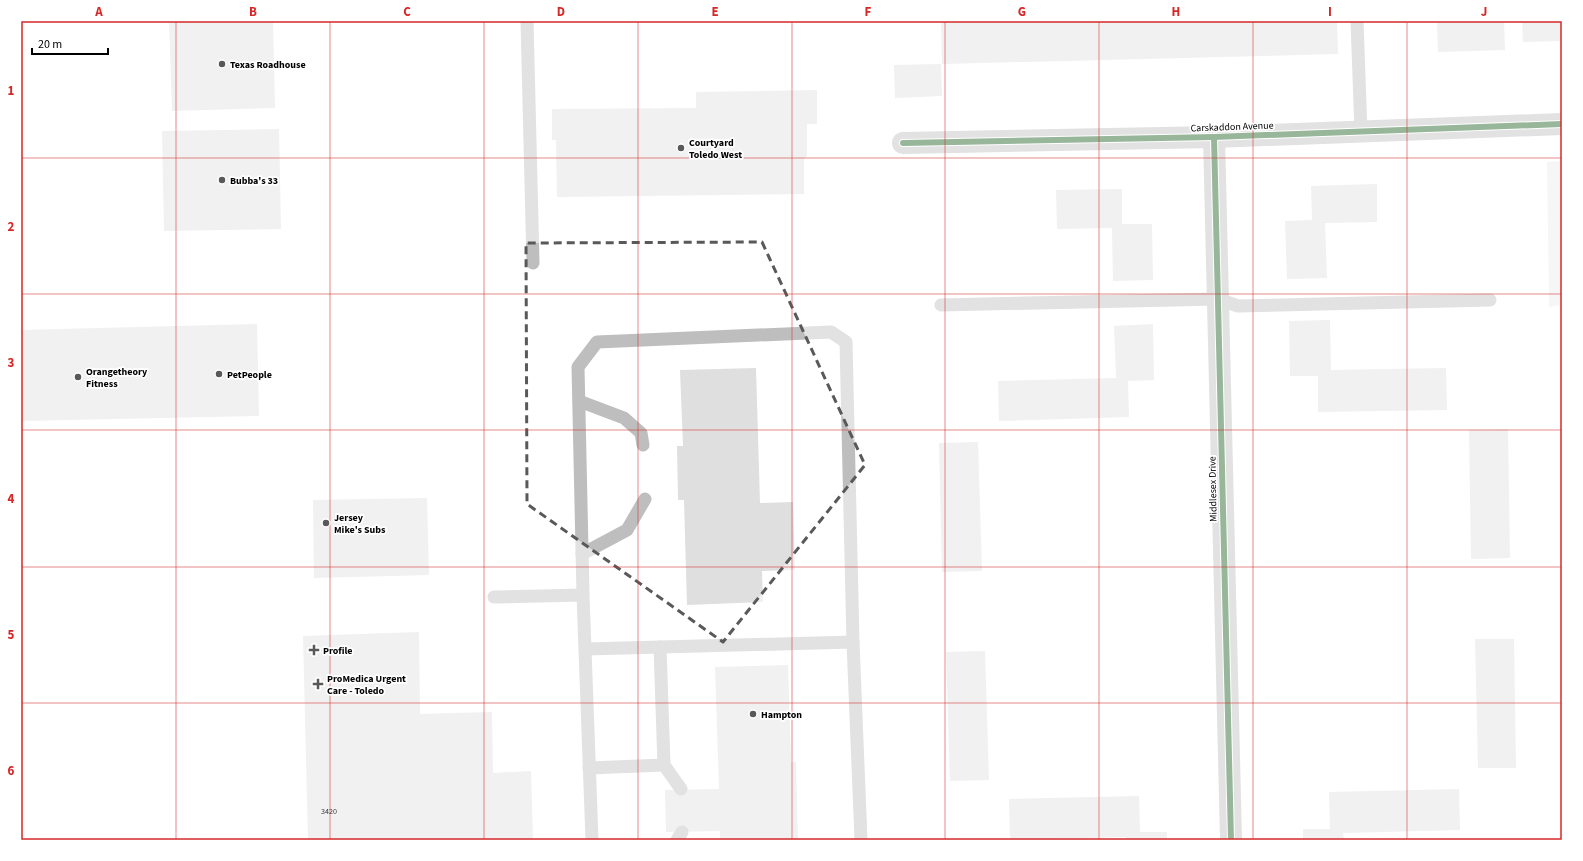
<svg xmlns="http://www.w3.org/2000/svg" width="1583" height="861" viewBox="0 0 1583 861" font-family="'Source Sans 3',sans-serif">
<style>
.green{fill:#ececec}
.building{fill:#dfdfdf}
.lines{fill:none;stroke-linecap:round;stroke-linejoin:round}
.service{stroke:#bebebe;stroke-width:13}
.minor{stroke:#bebebe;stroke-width:22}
.cycleway-casing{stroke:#fff;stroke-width:8}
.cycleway{stroke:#1b5e20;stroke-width:6}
.marked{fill:none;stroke:#595959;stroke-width:3;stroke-dasharray:8 5;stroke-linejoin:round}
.grid{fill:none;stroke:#d62828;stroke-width:1;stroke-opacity:0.55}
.poi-dot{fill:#595959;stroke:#fff;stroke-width:1.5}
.labels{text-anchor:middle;stroke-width:3.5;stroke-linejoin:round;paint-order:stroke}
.number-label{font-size:8px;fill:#383838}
.poi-label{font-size:10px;font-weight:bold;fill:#000;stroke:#fff;text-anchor:start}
.street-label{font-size:10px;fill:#000;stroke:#fff}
.neatline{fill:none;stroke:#d62828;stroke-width:1.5}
.grid-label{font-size:13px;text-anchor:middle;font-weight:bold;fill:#d62828}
</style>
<rect width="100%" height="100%" fill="#fff"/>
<!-- green -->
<path class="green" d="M1562 161V305L1549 307 1547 162Z"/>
<!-- building -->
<g class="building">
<path d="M169 21H273L275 108 172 111Z"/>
<path d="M941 21H1337L1338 54 942 64Z"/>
<path d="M1437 21H1504L1505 50 1438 52Z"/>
<path d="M1522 21H1562V41L1523 42Z"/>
<path d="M941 64 942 96 895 98 894 65Z"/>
<path d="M817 90V124H807V156L804 159V194L557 197 556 140H552V109L696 108V92Z"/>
<path d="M279 129 281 229 164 231 162 131Z"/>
<path d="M1377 184V222L1325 223 1327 278 1287 279 1285 221 1312 220 1311 186Z"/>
<path d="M1122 189V224H1152L1153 280 1113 281 1112 228 1057 229 1056 190Z"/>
<path d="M1330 320 1331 370 1446 368 1447 410 1318 412V376H1290L1289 321Z"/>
<path d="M257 324 259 416 21 421V330Z"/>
<path d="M1153 324 1154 380 1128 381 1129 417 999 421 998 381 1116 378 1114 326Z"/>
<path d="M756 368 760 503 793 502 795 570 762 571 763 602 687 605 684 500H678L677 446H683L680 370Z"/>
<path d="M1508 429 1510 558 1471 559 1469 430Z"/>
<path d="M978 442 982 571 942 572 939 443Z"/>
<path d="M427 498 429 575 314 578 313 500Z"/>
<path d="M419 632 420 714 492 712 493 773 531 771 533 840H308L303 636Z"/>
<path d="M1475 639H1514L1516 768H1478Z"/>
<path d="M985 651 989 780 950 781 946 652Z"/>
<path d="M788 665 791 762H796L798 840H720V831L666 832 665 790 719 789 715 667Z"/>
<path d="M1459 789 1460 830 1343 833 1344 840H1303V829H1330L1329 792Z"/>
<path d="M1139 796 1140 832H1167V840H1126V837L1010 840 1009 799Z"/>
</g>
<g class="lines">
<!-- service -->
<g class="service">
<path d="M527 21 533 263"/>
<path d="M1357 21 1361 132"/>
<path d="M941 305 1218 299 1238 306 1490 300"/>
<path d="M579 401 624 418 641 433 643 445"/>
<path d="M582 554 627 530 645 499"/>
<path d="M583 595 578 367 597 342 831 332 846 342 853 642"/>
<path d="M494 597 583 595 592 840"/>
<path d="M660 647 664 765"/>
<path d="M586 649 853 642 861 840"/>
<path d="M589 768 664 765 681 789"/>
<path d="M677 840 682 832"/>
</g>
<!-- minor -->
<g class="minor">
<path d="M1214 137 1231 840"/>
<path d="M903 143 1214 137 1562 124"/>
</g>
<!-- cycleway casing -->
<g class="cycleway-casing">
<g id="cycleway">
<path d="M1214 137 1231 840"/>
<path d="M903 143 1214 137 1562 124"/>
</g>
</g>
<!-- cycleway -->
<use href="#cycleway" class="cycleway"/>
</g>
<!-- marked area -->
<path d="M0 0H1583V861H0ZM762 242 865 465 723 642 527 504 526 243Z" fill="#fff" fill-opacity=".55" fill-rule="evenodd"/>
<path class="marked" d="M762 242 865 465 723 642 527 504 526 243Z"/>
<!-- grid -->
<path class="grid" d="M176 21V840M330 21V840M484 21V840M638 21V840M792 21V840M945 21V840M1099 21V840M1253 21V840M1407 21V840M21 158H1562M21 294H1562M21 430H1562M21 567H1562M21 703H1562"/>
<!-- markers -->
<g class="poi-dot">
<circle cx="222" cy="64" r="4"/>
<circle cx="681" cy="148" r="4"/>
<circle cx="222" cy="180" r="4"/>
<circle cx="219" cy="374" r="4"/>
<circle cx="78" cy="377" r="4"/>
<circle cx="326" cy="523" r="4"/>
<path d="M312 644h4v4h4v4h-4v4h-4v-4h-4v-4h4z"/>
<path d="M316 678h4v4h4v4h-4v4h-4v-4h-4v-4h4z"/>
<circle cx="753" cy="714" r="4"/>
</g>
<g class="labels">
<!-- number labels -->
<g class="number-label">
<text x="329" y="814">3420</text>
</g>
<!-- poi labels -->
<g class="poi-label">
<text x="230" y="68">Texas Roadhouse</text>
<text x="689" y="146">Courtyard<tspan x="689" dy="12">Toledo West</tspan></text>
<text x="230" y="184">Bubba's 33</text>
<text x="86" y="375">Orangetheory<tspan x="86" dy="12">Fitness</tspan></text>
<text x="227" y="378">PetPeople</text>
<text x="334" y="521">Jersey<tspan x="334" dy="12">Mike's Subs</tspan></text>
<text x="323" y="654">Profile</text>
<text x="327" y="682">ProMedica Urgent<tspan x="327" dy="12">Care - Toledo</tspan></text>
<text x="761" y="718">Hampton</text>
</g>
<!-- street labels -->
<g class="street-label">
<text transform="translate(1232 126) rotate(-2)" y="4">Carskaddon Avenue</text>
<text transform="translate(1212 489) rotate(-91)" y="4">Middlesex Drive</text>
</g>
</g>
<!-- border -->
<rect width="1583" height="861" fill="none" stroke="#ffffff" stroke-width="44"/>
<!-- scale -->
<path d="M32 48v6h76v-6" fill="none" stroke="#000000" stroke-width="2"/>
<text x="38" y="48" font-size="12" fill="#000000" stroke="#ffffff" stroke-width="3" paint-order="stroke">20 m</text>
<rect x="22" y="22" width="1539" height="817" class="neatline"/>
<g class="grid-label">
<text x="99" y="16">A</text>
<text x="253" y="16">B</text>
<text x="407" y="16">C</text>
<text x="561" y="16">D</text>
<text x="715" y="16">E</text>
<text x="868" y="16">F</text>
<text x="1022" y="16">G</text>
<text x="1176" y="16">H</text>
<text x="1330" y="16">I</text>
<text x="1484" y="16">J</text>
<text x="11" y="95">1</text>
<text x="11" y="231">2</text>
<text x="11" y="367">3</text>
<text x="11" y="503">4</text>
<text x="11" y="639">5</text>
<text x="11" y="775">6</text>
</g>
</svg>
